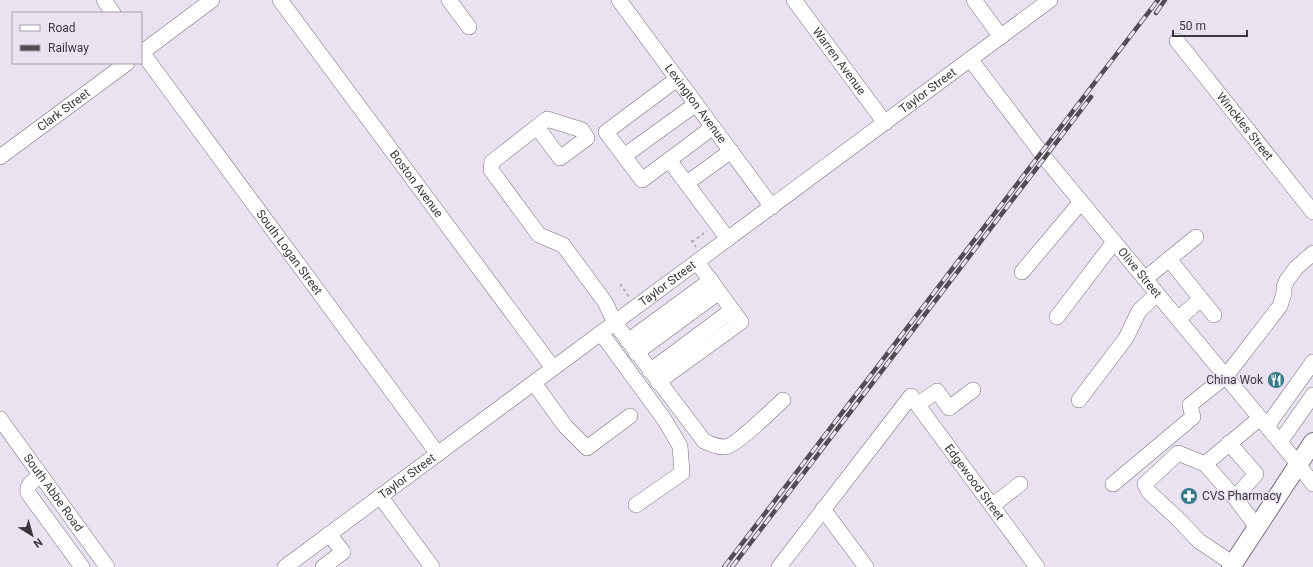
<svg xmlns="http://www.w3.org/2000/svg" width="1313" height="567" viewBox="0 0 1313 567" font-family="Roboto,sans-serif">
<style>
.lines{fill:none;stroke-linecap:round;stroke-linejoin:round}
.minor-casing{stroke:#78707d;stroke-width:16}
.major-casing{stroke:#78707d;stroke-width:20}
.path{stroke:#b6aebb;stroke-width:2;stroke-dasharray:3 3;stroke-linecap:butt}
.minor{stroke:#fff;stroke-width:15}
.major{stroke:#fff;stroke-width:18}
.rail-casing{stroke:#524d55;stroke-width:4.5}
.rail{stroke:#ebe2f1;stroke-width:3;stroke-dasharray:9;stroke-linecap:butt}
.labels{text-anchor:middle;stroke-width:3;stroke-linejoin:round;paint-order:stroke}
.street-label{font-size:12px;fill:#3b373e;stroke:#ebe2f1}
.poi-label{font-size:12px;fill:#3b373e;stroke:#ebe2f1;text-anchor:end}
</style>
<rect width="100%" height="100%" fill="#ebe2f1"/>
<g class="lines">
<!-- minor casing -->
<g class="minor-casing">
<g id="minor">
<path d="M104 0 113 13"/>
<path id="s1" d="M280 0 553 368"/>
<path d="M449 0 469 27"/>
<path id="s2" d="M619 0 772 207"/>
<path id="s3" d="M794 0 885 123"/>
<path d="M974 0 1001 37"/>
<path id="s4" d="M1177 41 1313 212"/>
<path id="s5" d="M141 51 438 454"/>
<path d="M141 53 212 0"/>
<path id="s6" d="M970 59 1049 163 1298 464 1313 484"/>
<path d="M677 79 606 132 624 156 696 104"/>
<path d="M537 127 560 158 587 138 582 130 547 119 492 162 491 170 539 235 563 245 605 302 615 323 704 441C710 444 718 447 725 447 736 446 773 409 783 400"/>
<path d="M713 127 669 160 728 239"/>
<path d="M624 156 642 180 669 160"/>
<path id="s7" d="M0 157 127 63"/>
<path d="M687 183 731 151"/>
<path d="M1196 237 1169 259 1201 299"/>
<path d="M1022 272 1081 202"/>
<path d="M1145 279 1169 259"/>
<path d="M1057 317 1114 242"/>
<path d="M1178 319 1201 299 1214 315"/>
<path d="M601 333 664 419 680 446 682 473 636 505"/>
<path d="M628 341 711 280"/>
<path d="M636 353 719 292"/>
<path d="M650 371 732 310"/>
<path d="M658 382 741 322 697 262"/>
<path d="M534 383 565 426 587 448 630 416"/>
<path d="M1079 400 1126 338 1139 311 1157 294"/>
<path d="M919 407 924 400 937 391 949 408 973 390"/>
<path id="s8" d="M0 419 107 567"/>
<path d="M1267 426 1313 362"/>
<path d="M1280 442 1313 395"/>
<path d="M1229 443 1256 474 1235 498 1257 527"/>
<path d="M1205 464 1260 418"/>
<path d="M41 475C35 480 26 484 28 493L82 567"/>
<path d="M1113 484 1193 417 1190 405 1226 376 1280 306 1284 293V287L1287 280 1296 268 1313 253"/>
<path d="M380 496 432 567"/>
<path d="M992 506 1020 484"/>
<path d="M823 509 866 567"/>
<path d="M1233 564 1199 541 1177 518 1149 492 1145 484 1178 453 1205 464 1235 498"/>
<path id="s9" d="M285 567 1050 0"/>
<path d="M323 567 343 552 329 534"/>
<path id="s10" d="M779 567 911 396 1037 567"/>
</g>
</g>
<!-- major casing -->
<g class="major-casing">
<path id="major" d="M1231 567 1313 442"/>
</g>
<!-- path -->
<g class="path">
<path d="M691 240 696 247"/>
<path d="M692 242 707 231"/>
<path d="M620 284 629 297"/>
</g>
<!-- minor -->
<use href="#minor" class="minor"/>
<!-- major -->
<use href="#major" class="major"/>
<!-- rail casing -->
<g class="rail-casing">
<g id="rail">
<path d="M1156 13 1165 0"/>
<path d="M724 567 1158 0"/>
<path d="M732 567 1091 97"/>
</g>
</g>
<!-- rail -->
<use href="#rail" class="rail"/>
</g>
<!-- icons -->
<defs>
<g id="restaurant-disc" transform="scale(0.9)"><circle r="9.5" fill="#367a89" stroke="#ebe2f1"/><path d="M-5-6h1v4h1v-4h1v4h1v-4h1v5L-1.5 .5V6h-2V.5L-5-1ZM5-6V6H3V1.5H1.5Q1.5-4 5-6Z" fill="#fff"/></g>
<g id="pharmacy-disc" transform="scale(0.9)"><circle r="9.5" fill="#367a89" stroke="#ebe2f1"/><path d="M-2-6h4v4h4v4h-4v4h-4v-4h-4v-4h4Z" fill="#fff"/></g>
</defs>
<g fill-rule="evenodd">
<use href="#restaurant-disc" x="1276" y="380"/>
<use href="#pharmacy-disc" x="1189" y="496"/>
</g>
<g class="labels">
<!-- street labels -->
<g class="street-label">
<text dy="4" stroke="none"><textPath href="#s3" startOffset="76">Warren Avenue</textPath></text>
<text dy="4" stroke="none"><textPath href="#s9" startOffset="800">Taylor Street</textPath></text>
<text dy="4" stroke="none"><textPath href="#s2" startOffset="129">Lexington Avenue</textPath></text>
<text dy="4" stroke="none"><textPath href="#s7" startOffset="79">Clark Street</textPath></text>
<text dy="4" stroke="none"><textPath href="#s4" startOffset="109">Winckles Street</textPath></text>
<text dy="4" stroke="none"><textPath href="#s1" startOffset="229">Boston Avenue</textPath></text>
<text dy="4" stroke="none"><textPath href="#s5" startOffset="250">South Logan Street</textPath></text>
<text dy="4" stroke="none"><textPath href="#s6" startOffset="273">Olive Street</textPath></text>
<text dy="4" stroke="none"><textPath href="#s9" startOffset="476">Taylor Street</textPath></text>
<text dy="4" stroke="none"><textPath href="#s9" startOffset="152">Taylor Street</textPath></text>
<text dy="4" stroke="none"><textPath href="#s10" startOffset="323">Edgewood Street</textPath></text>
<text dy="4" stroke="none"><textPath href="#s8" startOffset="91">South Abbe Road</textPath></text>
</g>
<!-- poi labels -->
<g class="poi-label">
<text x="1263" y="384">China Wok</text>
<text x="1202" y="500" text-anchor="start">CVS Pharmacy</text>
</g>
</g>
<!-- legend -->
<rect x="12" y="12" width="130" height="52" fill="#ebe2f1" stroke="#a59ea9"/>
<rect x="20" y="25" width="20" height="6" fill="#ffffff" stroke="#a59ea9"/>
<text x="48" y="32" font-size="12" fill="#3b373e">Road</text>
<rect x="20" y="45" width="20" height="6" fill="#524d55" stroke="#a59ea9"/>
<text x="48" y="52" font-size="12" fill="#3b373e">Railway</text>
<!-- north arrow -->
<g transform="translate(32 535) rotate(143)" stroke="#ebe2f1" stroke-width="3" paint-order="stroke">
<path d="M0-3L7 15L0 10L-7 15Z" fill="#3b373e"/>
<text y="-6" font-size="11" font-weight="bold" text-anchor="middle" fill="#3b373e">N</text>
</g>
<!-- scale -->
<path d="M1173 30v6h74v-6" fill="none" stroke="#3b373e" stroke-width="2"/>
<text x="1179" y="30" font-size="12" fill="#3b373e" stroke="#ebe2f1" stroke-width="3" paint-order="stroke">50 m</text>
</svg>
